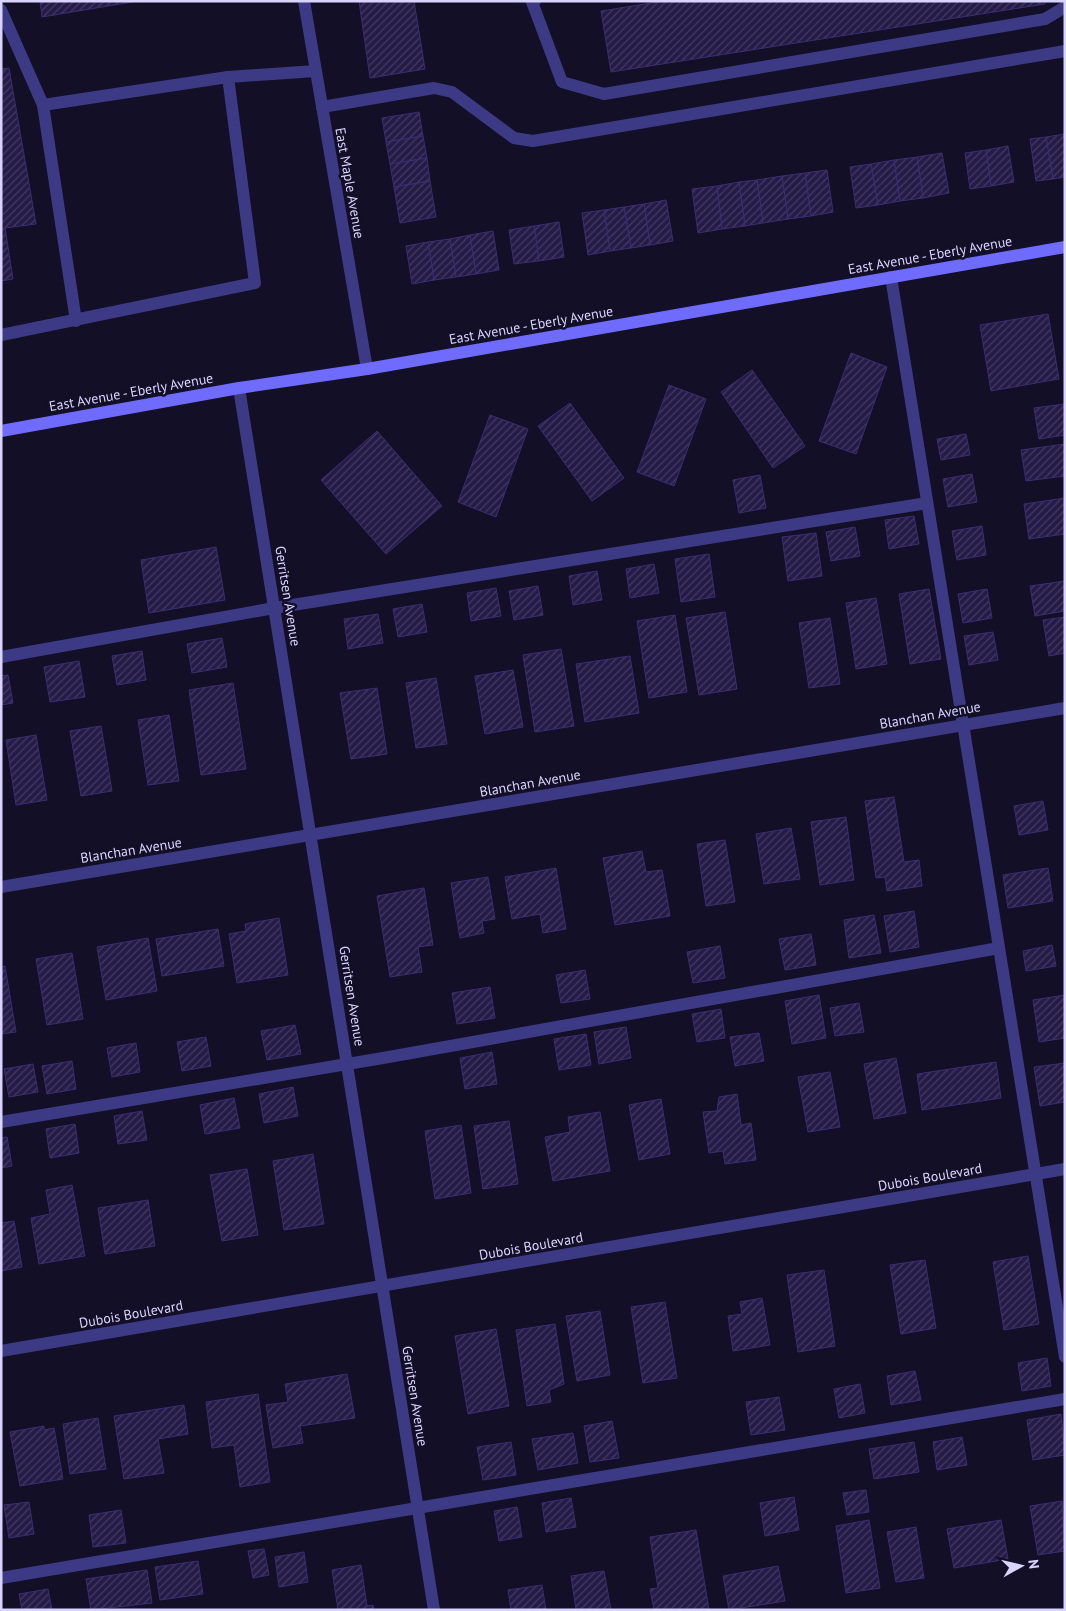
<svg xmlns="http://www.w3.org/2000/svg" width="1066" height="1611" viewBox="0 0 1066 1611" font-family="'PT Sans',sans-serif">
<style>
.building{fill:url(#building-hatch);stroke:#3b2d73}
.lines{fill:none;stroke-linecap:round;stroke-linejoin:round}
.service{stroke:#3d3a85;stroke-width:12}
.minor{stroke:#3d3a85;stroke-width:12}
.secondary{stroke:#6f6bff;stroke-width:12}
.labels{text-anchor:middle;stroke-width:5;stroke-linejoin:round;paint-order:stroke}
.street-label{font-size:14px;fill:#d9d4ff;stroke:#130f26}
</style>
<defs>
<pattern id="building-hatch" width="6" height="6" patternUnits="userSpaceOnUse" patternTransform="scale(1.25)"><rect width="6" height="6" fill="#241b47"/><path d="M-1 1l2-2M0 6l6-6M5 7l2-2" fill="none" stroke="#433b63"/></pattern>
</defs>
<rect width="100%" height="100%" fill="#130f26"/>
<!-- building -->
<g class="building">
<path d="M40 1H138L42 17Z"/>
<path d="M359 1H414L425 69 370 78Z"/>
<path d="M664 1H1045V4L611 72 601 11Z"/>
<path d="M9 68 36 224 5 228 13 279 1 281V69Z"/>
<path d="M419 112 423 136 386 142 382 118Z"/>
<path d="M1065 134V177L1053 179 1046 137Z"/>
<path d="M423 136 427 158 390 164 386 142Z"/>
<path d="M1046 137 1053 179 1036 181 1030 139Z"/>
<path d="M1008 146 1014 182 991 186 986 150Z"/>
<path d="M986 150 991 186 970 189 965 153Z"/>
<path d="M942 153 949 193 923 198 917 157Z"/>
<path d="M917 157 923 198 900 201 894 160Z"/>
<path d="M427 158 430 181 394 187 390 164Z"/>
<path d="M894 160 900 201 878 205 871 164Z"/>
<path d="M871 164 878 205 856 208 850 167Z"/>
<path d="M827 170 833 212 811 216 805 173Z"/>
<path d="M805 173 811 216 788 219 782 176Z"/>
<path d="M782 176 788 219 763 223 757 180Z"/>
<path d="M757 180 763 223 745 226 739 182Z"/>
<path d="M430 181 436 217 400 223 394 187Z"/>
<path d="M739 182 745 226 722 229 717 186Z"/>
<path d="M717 186 722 229 698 233 692 189Z"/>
<path d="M666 200 673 241 650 245 644 204Z"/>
<path d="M644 204 650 245 631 248 624 207Z"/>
<path d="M624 207 631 248 610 251 604 210Z"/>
<path d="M604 210 610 251 588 255 582 213Z"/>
<path d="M559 222 564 257 539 261 534 226Z"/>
<path d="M534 226 539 261 514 264 509 230Z"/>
<path d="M493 231 499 270 476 274 470 235Z"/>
<path d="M470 235 476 274 456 277 450 239Z"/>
<path d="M450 239 456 277 434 280 428 242Z"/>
<path d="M428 242 434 280 412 284 406 246Z"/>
<path d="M1048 314 1059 379 991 391 980 325Z"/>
<path d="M851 353 887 367 856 454 819 441Z"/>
<path d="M752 370 805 446 773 468 721 392Z"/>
<path d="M669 385 706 399 674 486 637 472Z"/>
<path d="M570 403 624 478 592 501 538 426Z"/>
<path d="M1065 404V435L1039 439 1034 408Z"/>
<path d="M490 415 528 429 496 517 458 502Z"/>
<path d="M377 431 442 506 386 554 321 480Z"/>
<path d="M966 434 970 455 941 460 937 439Z"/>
<path d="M1065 444V476L1026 481 1021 450Z"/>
<path d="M972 474 977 502 948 507 943 479Z"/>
<path d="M760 475 766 508 739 513 733 480Z"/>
<path d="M1065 498V534L1029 539 1024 504Z"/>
<path d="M914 516 919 544 889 549 885 520Z"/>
<path d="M982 526 986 555 957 560 952 531Z"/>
<path d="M855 527 860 556 831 561 826 532Z"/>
<path d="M816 533 822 576 788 581 782 537Z"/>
<path d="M216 547 225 600 149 613 141 560Z"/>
<path d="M709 554 715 597 681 602 675 559Z"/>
<path d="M654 564 659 593 630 598 626 569Z"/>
<path d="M597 571 602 600 573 605 569 576Z"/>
<path d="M1065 581V611L1035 616 1030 586Z"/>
<path d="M538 586 543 615 514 620 509 591Z"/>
<path d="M496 588 501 616 471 621 467 593Z"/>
<path d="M929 589 941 659 910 664 899 594Z"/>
<path d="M987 589 992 618 963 623 958 594Z"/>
<path d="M876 598 887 664 856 669 846 603Z"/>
<path d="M422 604 427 632 398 637 393 609Z"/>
<path d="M725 612 737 689 699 695 686 618Z"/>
<path d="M378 614 383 643 348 649 344 619Z"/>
<path d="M675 615 687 692 649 698 637 621Z"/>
<path d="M1065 617V653L1049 656 1043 620Z"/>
<path d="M830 618 840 684 809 688 799 623Z"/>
<path d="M993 632 998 660 969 665 964 636Z"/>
<path d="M222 638 227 667 192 673 187 644Z"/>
<path d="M561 649 574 726 535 732 523 655Z"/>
<path d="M142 651 146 680 117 685 112 656Z"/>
<path d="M630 656 639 713 585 722 576 664Z"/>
<path d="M79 661 85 697 50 702 44 667Z"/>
<path d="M513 670 523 727 485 734 475 676Z"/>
<path d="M8 675 13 703 1 705V676Z"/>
<path d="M436 678 447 744 416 748 406 683Z"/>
<path d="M233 683 246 769 201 775 189 690Z"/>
<path d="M377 688 387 754 351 759 340 693Z"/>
<path d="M169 715 179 781 148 785 138 720Z"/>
<path d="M101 726 112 791 81 796 70 731Z"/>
<path d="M36 735 47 800 16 805 6 740Z"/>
<path d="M894 797 904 862 919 860 922 886 887 891 885 877 876 878 865 801Z"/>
<path d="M1043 801 1048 830 1019 835 1014 806Z"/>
<path d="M846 817 854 880 820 885 811 822Z"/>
<path d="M791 828 800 879 764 884 756 834Z"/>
<path d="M725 840 735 902 706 906 697 844Z"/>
<path d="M642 851 646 872 662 870 670 916 615 925 603 858Z"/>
<path d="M556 868 566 929 543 933 540 914 512 919 505 877Z"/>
<path d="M1048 868 1053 901 1008 908 1003 875Z"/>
<path d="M488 877 495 919 482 921 484 933 460 938 451 883Z"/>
<path d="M424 888 433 945 418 947 422 972 390 977 377 896Z"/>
<path d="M914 911 919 947 890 952 884 916Z"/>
<path d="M874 915 881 953 849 958 844 920Z"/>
<path d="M279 918 288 975 237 983 229 934 246 931 245 924Z"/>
<path d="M218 929 224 966 162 976 156 939Z"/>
<path d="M811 934 816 965 785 970 779 939Z"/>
<path d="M148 938 157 991 106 1000 97 947Z"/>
<path d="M1052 945 1056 966 1026 971 1023 951Z"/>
<path d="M720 946 725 978 693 983 687 952Z"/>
<path d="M72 953 83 1019 47 1025 36 959Z"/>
<path d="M5 966 16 1032 1 1034V967Z"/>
<path d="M585 970 590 999 561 1003 556 975Z"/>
<path d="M490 987 495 1018 457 1024 452 993Z"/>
<path d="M819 995 826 1038 792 1044 785 1001Z"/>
<path d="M1065 995V1038L1039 1042 1033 1000Z"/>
<path d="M859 1003 864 1032 835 1036 830 1008Z"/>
<path d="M721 1009 725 1038 697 1042 692 1014Z"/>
<path d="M295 1025 301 1054 267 1060 261 1031Z"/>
<path d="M626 1027 631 1058 599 1064 594 1032Z"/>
<path d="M759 1033 764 1061 735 1066 730 1037Z"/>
<path d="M586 1034 591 1065 559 1070 554 1039Z"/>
<path d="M206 1037 211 1066 182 1071 177 1042Z"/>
<path d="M136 1043 140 1072 112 1077 107 1048Z"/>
<path d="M492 1052 497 1084 465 1089 460 1058Z"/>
<path d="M896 1058 906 1113 874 1119 864 1064Z"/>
<path d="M72 1061 76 1089 47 1094 42 1066Z"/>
<path d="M996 1062 1001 1098 922 1110 917 1074Z"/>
<path d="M1065 1063V1102L1040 1106 1034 1067Z"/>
<path d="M33 1064 38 1092 9 1097 4 1069Z"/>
<path d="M830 1072 840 1127 808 1132 798 1077Z"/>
<path d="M293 1087 298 1116 264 1123 259 1094Z"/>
<path d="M737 1094 741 1125 751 1123 756 1160 725 1164 723 1151 709 1153 703 1112 717 1111 719 1097Z"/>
<path d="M234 1098 240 1128 205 1134 200 1105Z"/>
<path d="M661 1099 670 1154 639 1160 629 1105Z"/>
<path d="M142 1111 147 1140 118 1144 114 1116Z"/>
<path d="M600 1112 610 1171 553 1181 545 1137 570 1132 568 1117Z"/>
<path d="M509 1121 518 1184 483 1189 474 1126Z"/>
<path d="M75 1124 79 1153 50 1158 46 1129Z"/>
<path d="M461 1125 471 1193 435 1199 425 1131Z"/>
<path d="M7 1137 12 1166 1 1168V1138Z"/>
<path d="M313 1154 324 1224 284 1230 273 1161Z"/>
<path d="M247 1169 258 1235 222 1241 210 1175Z"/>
<path d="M72 1185 85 1256 39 1264 31 1218 50 1214 46 1190Z"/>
<path d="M148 1200 155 1246 105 1254 98 1208Z"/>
<path d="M14 1221 22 1267 1 1271V1223Z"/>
<path d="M1028 1256 1039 1324 1004 1330 993 1262Z"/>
<path d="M925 1260 936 1328 901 1334 890 1265Z"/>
<path d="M824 1270 835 1346 798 1352 787 1275Z"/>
<path d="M762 1298 770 1345 733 1351 728 1316 742 1314 740 1302Z"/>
<path d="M665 1302 677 1378 643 1383 631 1307Z"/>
<path d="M600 1311 610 1375 577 1381 566 1316Z"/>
<path d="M555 1324 564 1384 549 1390 551 1402 527 1406 516 1330Z"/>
<path d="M496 1329 509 1406 468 1414 455 1336Z"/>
<path d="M1047 1358 1051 1386 1022 1391 1018 1363Z"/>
<path d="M915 1371 921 1400 891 1405 887 1376Z"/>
<path d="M347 1374 355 1418 300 1426 303 1443 273 1448 266 1405 288 1402 285 1384Z"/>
<path d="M860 1384 865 1413 839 1418 834 1389Z"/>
<path d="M258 1394 270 1482 240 1487 234 1445 212 1448 206 1402Z"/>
<path d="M779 1397 785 1430 751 1435 746 1402Z"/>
<path d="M184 1405 188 1434 158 1439 164 1473 124 1479 114 1416Z"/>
<path d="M1061 1414 1065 1455 1033 1460 1027 1420Z"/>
<path d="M98 1418 106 1469 70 1474 63 1424Z"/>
<path d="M612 1421 619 1458 590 1462 584 1426Z"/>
<path d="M44 1426V1430L54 1428 63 1479 20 1486 10 1432Z"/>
<path d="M573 1433 578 1463 538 1470 532 1439Z"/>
<path d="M962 1437 967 1465 937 1470 933 1442Z"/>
<path d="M511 1442 516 1475 483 1480 477 1447Z"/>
<path d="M914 1442 919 1472 874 1479 869 1449Z"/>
<path d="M866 1490 869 1512 847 1515 843 1493Z"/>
<path d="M794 1497 799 1530 765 1536 760 1503Z"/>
<path d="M571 1498 576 1527 546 1532 542 1503Z"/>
<path d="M1062 1501 1065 1551 1038 1555 1030 1506Z"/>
<path d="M29 1502 34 1534 9 1538 4 1505Z"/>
<path d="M517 1507 522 1537 499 1541 494 1511Z"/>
<path d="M121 1510 126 1543 93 1547 89 1515Z"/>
<path d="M869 1520 880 1588 846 1593 836 1526Z"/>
<path d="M1001 1520 1008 1559 954 1568 947 1529Z"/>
<path d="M916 1527 924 1578 896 1582 887 1532Z"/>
<path d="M696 1530 709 1610H654L650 1589 658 1588 650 1537Z"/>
<path d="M264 1549 269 1575 253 1578 248 1551Z"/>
<path d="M304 1552 308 1582 279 1587 275 1557Z"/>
<path d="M198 1561 203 1594 160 1600 155 1567Z"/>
<path d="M361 1565 367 1606 373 1605 374 1610H338L332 1570Z"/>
<path d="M778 1566 785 1601 729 1610 723 1576Z"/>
<path d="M147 1570 152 1603 91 1610 86 1579Z"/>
<path d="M604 1571 611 1610H576L571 1576Z"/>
<path d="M542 1585 546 1610H511L508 1590Z"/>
<path d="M48 1589 52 1610H22L19 1594Z"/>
</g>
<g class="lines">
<!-- service -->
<g class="service">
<path d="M535 1 532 2 562 82 604 94 1045 19 1065 7"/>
<path d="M1 10 43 105"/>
<path d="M322 107 434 88 452 92 514 138 533 141 1065 51"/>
<path d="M891 277 1065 1357"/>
<path d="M76 321 43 105 228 77"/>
<path d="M1 335 255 283 228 77 316 71"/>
<path d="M1 657 274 608 927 503"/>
<path d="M1 1122 383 1058 999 948"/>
<path d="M1 1578 1065 1399"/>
</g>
<!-- minor -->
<g class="minor">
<path d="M304 1 367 369"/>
<path d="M239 388 434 1610"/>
<path d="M1 887 1065 708"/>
<path d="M1 1351 1065 1169"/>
</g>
<!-- secondary -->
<path class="secondary" d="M1 431 239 388 367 369 1065 247"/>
</g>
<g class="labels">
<!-- street labels -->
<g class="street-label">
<text transform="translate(350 183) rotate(80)" y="5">East Maple Avenue</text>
<text transform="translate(930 255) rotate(-10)" y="5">East Avenue - Eberly Avenue</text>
<text transform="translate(531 325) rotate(-10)" y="5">East Avenue - Eberly Avenue</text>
<text transform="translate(131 392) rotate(-10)" y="5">East Avenue - Eberly Avenue</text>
<text transform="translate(288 596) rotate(81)" y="5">Gerritsen Avenue</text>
<text transform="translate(930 715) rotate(-10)" y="5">Blanchan Avenue</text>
<text transform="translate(530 783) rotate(-10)" y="5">Blanchan Avenue</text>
<text transform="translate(131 850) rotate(-9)" y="5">Blanchan Avenue</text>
<text transform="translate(352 996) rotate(81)" y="5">Gerritsen Avenue</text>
<text transform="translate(930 1177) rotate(-10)" y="5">Dubois Boulevard</text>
<text transform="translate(531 1246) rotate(-10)" y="5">Dubois Boulevard</text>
<text transform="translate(131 1314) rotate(-10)" y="5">Dubois Boulevard</text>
<text transform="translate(415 1396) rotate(81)" y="5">Gerritsen Avenue</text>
</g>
</g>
<!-- border -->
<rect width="1066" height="1611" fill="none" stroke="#d9d4ff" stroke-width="5"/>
<!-- north arrow -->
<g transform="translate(1021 1566) rotate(82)" stroke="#130f26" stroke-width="4" paint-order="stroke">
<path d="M0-4L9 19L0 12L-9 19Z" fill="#d9d4ff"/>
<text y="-8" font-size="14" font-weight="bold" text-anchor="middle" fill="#d9d4ff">N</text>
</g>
</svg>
